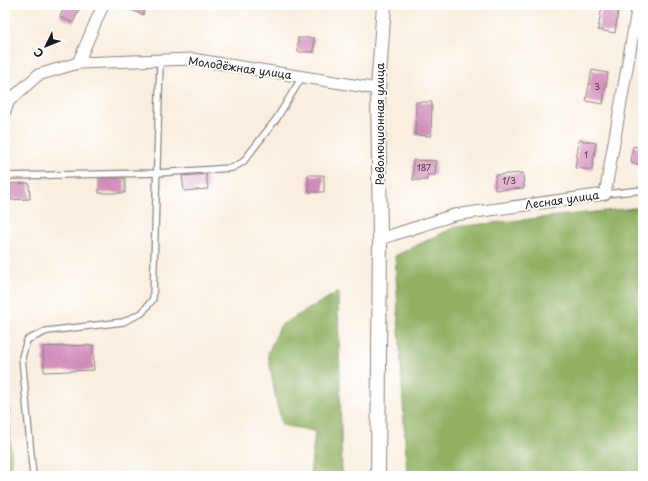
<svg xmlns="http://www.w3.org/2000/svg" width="648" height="481" viewBox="0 0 648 481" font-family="'Playpen Sans',sans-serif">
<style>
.forest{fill:#90b062;stroke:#56663f}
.building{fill:#d28cba}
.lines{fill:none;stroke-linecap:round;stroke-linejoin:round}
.service-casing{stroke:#8a857e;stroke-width:8}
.minor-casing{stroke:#8a857e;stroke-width:13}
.tertiary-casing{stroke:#8a857e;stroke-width:16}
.service{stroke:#fff;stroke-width:5.5}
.minor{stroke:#fff;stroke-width:11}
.tertiary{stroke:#fff;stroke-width:14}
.labels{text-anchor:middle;stroke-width:3.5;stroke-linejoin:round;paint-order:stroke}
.number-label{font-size:9px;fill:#4a3844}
.street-label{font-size:11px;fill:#1c1c1c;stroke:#fff}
</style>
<rect width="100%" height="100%" fill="#fff"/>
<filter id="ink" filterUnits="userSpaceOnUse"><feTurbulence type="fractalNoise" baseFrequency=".025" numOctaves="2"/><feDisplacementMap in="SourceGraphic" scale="8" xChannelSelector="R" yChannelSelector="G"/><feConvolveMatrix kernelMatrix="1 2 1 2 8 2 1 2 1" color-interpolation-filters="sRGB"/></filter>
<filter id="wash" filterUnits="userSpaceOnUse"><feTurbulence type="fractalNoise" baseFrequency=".012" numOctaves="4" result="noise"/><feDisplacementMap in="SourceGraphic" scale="16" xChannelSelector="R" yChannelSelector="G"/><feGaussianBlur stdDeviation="0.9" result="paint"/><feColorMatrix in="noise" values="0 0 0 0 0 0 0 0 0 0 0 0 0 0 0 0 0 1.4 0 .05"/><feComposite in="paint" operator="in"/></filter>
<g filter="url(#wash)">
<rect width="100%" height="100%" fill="#f9eedf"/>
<!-- forest -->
<g class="forest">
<path d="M643 207V476H407L395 256 455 227Z"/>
<path d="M338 292 342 476H310L315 431 282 425 275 395 268 353 281 325Z"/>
<path d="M5 343H6L12 476H5Z"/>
</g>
<g id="blocks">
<!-- building -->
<g class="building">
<path d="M65 5H75L80 7 73 23 60 17Z"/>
<path d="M120 5H146L143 15Z"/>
<path d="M602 5H619L615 33 598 30Z"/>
<rect x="298" y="38" width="16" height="14"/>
<path d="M592 70 608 73 603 104 586 101Z"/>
<path d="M416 102H432L431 136 415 135Z"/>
<path d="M579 140 596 143 592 170 575 168Z"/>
<path d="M633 146 643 148V165L631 163Z"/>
<path d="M413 160 436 161 435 175H427V180H413Z"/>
<path d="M523 173 524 188 495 190V175Z"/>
<path d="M206 174 208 189 184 191 182 176Z"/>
<path d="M308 175H324V192H309Z"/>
<rect x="99" y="178" width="26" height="15"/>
<path d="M29 183 30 199 7 200V184Z"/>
<path d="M93 345 94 370 44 372 43 347Z"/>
</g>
</g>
</g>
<g filter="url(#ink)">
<use href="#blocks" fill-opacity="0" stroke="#8a857e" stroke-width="1"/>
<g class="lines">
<!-- service casing -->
<g class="service-casing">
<g id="service">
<path d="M5 176 157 173 232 168 243 162 277 118 302 77"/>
<path d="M605 194 643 190"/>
<path d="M33 476 22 357 27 340 47 331 123 322 142 313 153 299 160 61"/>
</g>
</g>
<!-- minor casing -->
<g class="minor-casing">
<g id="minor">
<path d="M78 63 103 5"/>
<path d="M5 111 9 101 38 75 78 63 192 59 378 89"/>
<path d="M380 239 454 215 605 194 638 5"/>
</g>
</g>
<!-- tertiary casing -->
<g class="tertiary-casing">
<path id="tertiary" d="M378 476 380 239 378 89 384 5"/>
</g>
<!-- service -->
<use href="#service" class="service"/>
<!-- minor -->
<use href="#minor" class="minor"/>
<!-- tertiary -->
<use href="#tertiary" class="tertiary"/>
</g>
</g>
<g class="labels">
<!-- number labels -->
<g class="number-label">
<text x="597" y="90">3</text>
<text x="586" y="158">1</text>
<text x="424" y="171">187</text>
<text x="509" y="184">1/3</text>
</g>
<!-- street labels -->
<g class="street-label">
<text transform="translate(240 68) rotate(8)" y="4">Молодёжная улица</text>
<text transform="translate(380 124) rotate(-90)" y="4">Революционная улица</text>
<text transform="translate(562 200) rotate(-8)" y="4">Лесная улица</text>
</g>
</g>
<!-- margin -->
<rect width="648" height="481" fill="none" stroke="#fff" stroke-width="20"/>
<!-- north arrow -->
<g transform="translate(46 46) rotate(227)" stroke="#ffffff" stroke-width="3" paint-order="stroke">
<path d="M0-3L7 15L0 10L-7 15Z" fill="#1c1c1c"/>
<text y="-6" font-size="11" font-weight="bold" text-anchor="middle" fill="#1c1c1c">С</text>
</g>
</svg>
